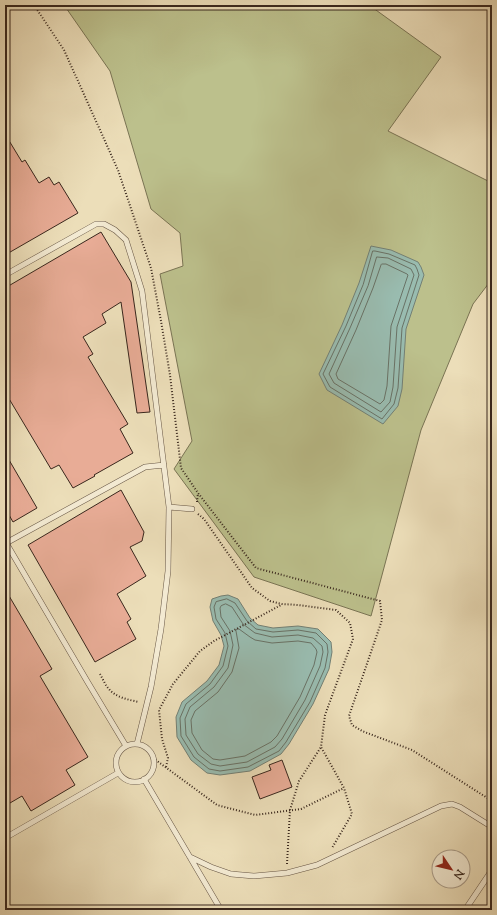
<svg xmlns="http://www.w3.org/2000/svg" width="497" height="915" viewBox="0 0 497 915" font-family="'Sorts Mill Goudy',serif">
<rect width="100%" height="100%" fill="#ecdeb9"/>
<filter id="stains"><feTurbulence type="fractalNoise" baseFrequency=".005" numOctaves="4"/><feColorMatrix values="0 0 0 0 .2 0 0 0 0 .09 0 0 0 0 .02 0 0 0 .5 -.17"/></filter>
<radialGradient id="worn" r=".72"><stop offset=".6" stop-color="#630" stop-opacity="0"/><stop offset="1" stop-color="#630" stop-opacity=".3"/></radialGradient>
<path fill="#bcc08c" stroke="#7a7454" d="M64,5H369L441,57L388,131L492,183V279L473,304L421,430L371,616L254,577L174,469L192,441L160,274L183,266L180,233L151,209L110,71Z"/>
<path fill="#99bcb0" stroke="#738075" d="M371,246L391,250L418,262L421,267L424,275L406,329L402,389L398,406L383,424L327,390L319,374L342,325L359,283Z
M228,595L238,599L250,618L258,625L273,628L298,626L318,629L331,642L332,652L329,669L313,704L289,744L281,754L250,771L220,775L207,773L191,760L177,737L176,717L182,702L207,681L219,665L224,646L221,635L213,621L210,607L212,599L221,596Z"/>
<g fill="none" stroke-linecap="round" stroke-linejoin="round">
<path stroke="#697266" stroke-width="1" d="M373,251H375L389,254L415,265L417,269L419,275L402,328L398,388L394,404L382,419L330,387L323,374L346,326L363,285Z
M377,257L388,258L411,269L414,275L397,327L393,387L390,402L381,412L334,383L329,374L350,328L368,286Z
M382,264H386L407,274L408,275L391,326L387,386L384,400L380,404L338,379L336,374L356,330L373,288L381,265Z
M227,599L235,603L247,621L256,629L273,632L298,630L316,633L327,644L328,652L325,668L310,702L286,742L279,751L248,767L220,771L209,769L194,757L181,736L180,718L186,704L210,684L223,666L228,646L225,633L216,619L214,607L216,602Z
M226,604L232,607L243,624L255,633L272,637L298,635L313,638L322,646L323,652L320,666L305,700L282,739L275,747L247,762L220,766L211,764L198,754L186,735L185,719L190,707L214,687L228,668L233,645L230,631L221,617L220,608L221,606Z
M237,629H239L250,637L255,640L272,643L298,641L311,643L316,649L317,652L314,665L300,697L277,736L271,742L245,756L220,760L213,759L202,750L192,733L191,720L195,711L218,692L232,672L239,648L236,631Z"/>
</g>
<path fill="#e8ac96" stroke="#39271d" d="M5,134L22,162L25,160L39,183L49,177L54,185L59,182L78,213L5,255Z
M101,232L131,282L150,412L137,413L121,302L102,314L106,323L83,337L93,354L88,357L128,424L120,429L133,453L94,475L95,476L73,488L59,465L51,469L5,392V288Z
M5,453L37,508L13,522L5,508Z
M121,490L144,532L142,541L130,547L146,576L117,594L131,619L127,622L136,639L95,662L28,545Z
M5,589L52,669L40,676L88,757L66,770L75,785L31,811L22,796L10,803L5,795Z
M282,760L292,787L260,799L252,777L271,770L269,765Z"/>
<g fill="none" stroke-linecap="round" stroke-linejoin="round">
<defs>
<path id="lane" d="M5,275L96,224H104L115,230L126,240L142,291L169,507L168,571L161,629L151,687L137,744
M169,507L192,509
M5,541L87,681L126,746
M6,543L145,467L164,465
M116 763a19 19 0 1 1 38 0a19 19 0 1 1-38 0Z
M144,779L221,910
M5,838L118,773
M190,857L211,867L231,874L254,876L287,873L317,865L441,806L452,804L460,807L492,827
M465,910L492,870"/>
</defs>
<use href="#lane" stroke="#654" stroke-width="6"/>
<path stroke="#39271d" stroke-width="2" stroke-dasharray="1 2" stroke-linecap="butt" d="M34,5L64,50L118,170L151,268L161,321L170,375L181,468L198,493L256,568L380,601L382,620L349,716L352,725L362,731L412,750L492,801
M197,502L198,493
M198,514L204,519L252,588L270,601L282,604L298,605L336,610L350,623L353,639L325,715L321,747L344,788L352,814L332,848
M100,674C103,679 105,685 109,689C115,697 129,700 139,702
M153,758L217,805L255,815L301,809L344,788
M166,767L168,758L162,739L159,710L173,684L200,651L214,641L281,605
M287,864L290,810L299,781L321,747"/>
<use href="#lane" stroke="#f3ead2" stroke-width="5"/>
</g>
<rect width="497" height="915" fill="none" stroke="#ecdeb9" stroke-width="20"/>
<rect x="6" y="6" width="485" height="903" fill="none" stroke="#39271d" stroke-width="2"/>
<rect x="10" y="10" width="477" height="895" fill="none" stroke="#39271d"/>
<g transform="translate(451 869) rotate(125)"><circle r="19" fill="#f3ead2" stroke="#a99c8a"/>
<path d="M0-3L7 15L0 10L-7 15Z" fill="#8f2418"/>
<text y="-6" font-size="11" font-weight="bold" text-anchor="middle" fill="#39271d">N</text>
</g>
<rect width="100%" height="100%" filter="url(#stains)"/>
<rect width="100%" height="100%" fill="url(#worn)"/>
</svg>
